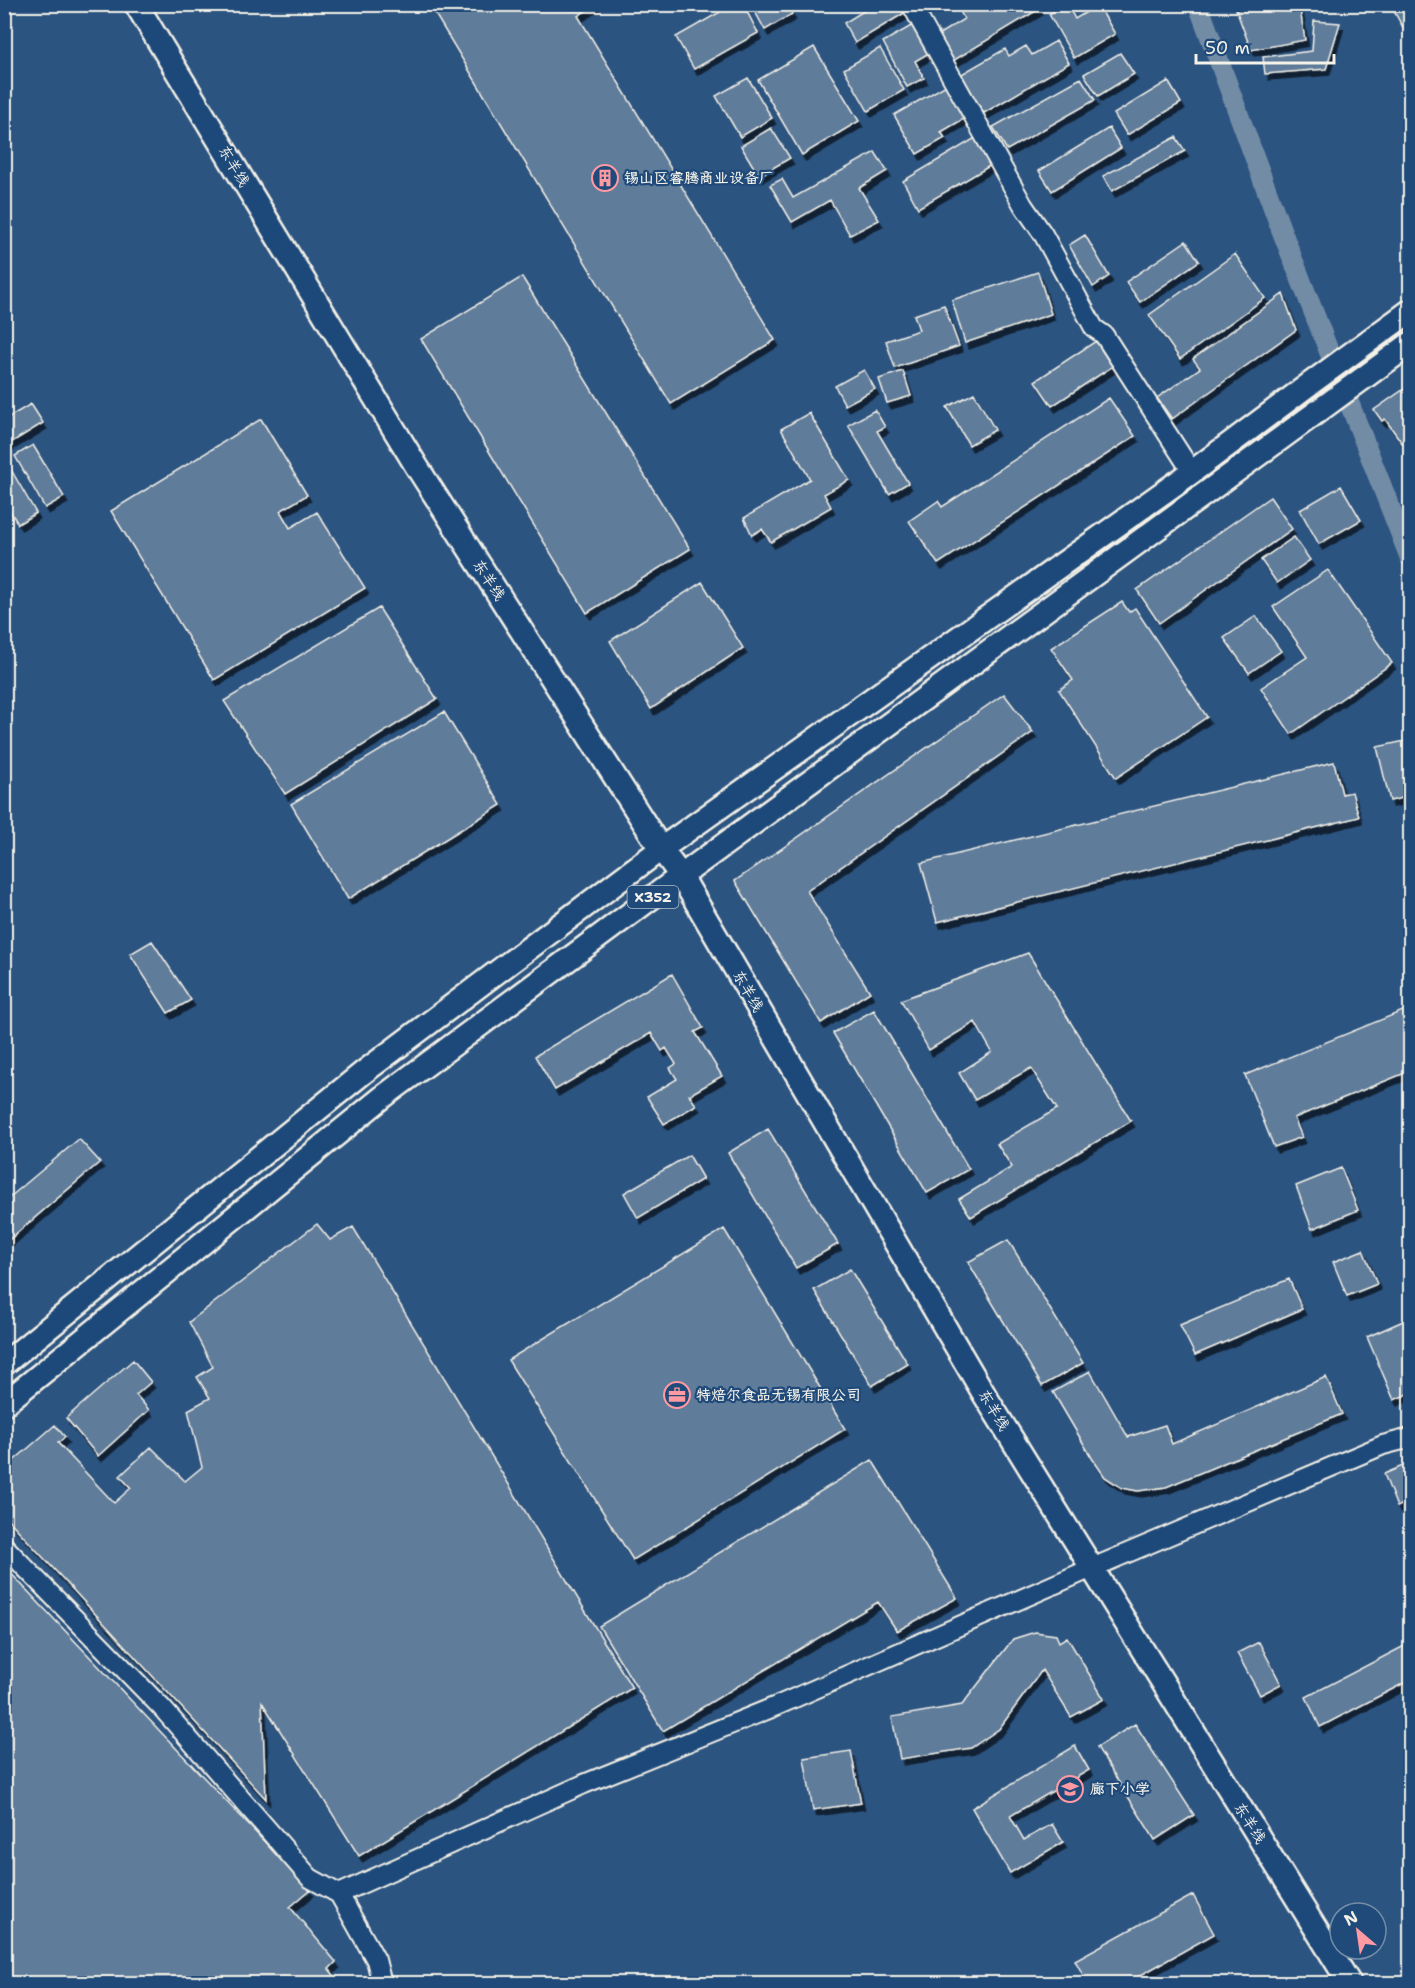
<svg xmlns="http://www.w3.org/2000/svg" width="1415" height="1988" viewBox="0 0 1415 1988" font-family="'Shantell Sans','LXGW WenKai TC',sans-serif">
<defs>
<filter id="shadow"><feDropShadow dx="3.5" dy="6" stdDeviation="0" flood-color="#0009"/></filter>
</defs>
<rect width="100%" height="100%" fill="#2c5481"/>
<filter id="ink" filterUnits="userSpaceOnUse"><feTurbulence type="fractalNoise" baseFrequency=".0167" numOctaves="2"/><feDisplacementMap in="SourceGraphic" scale="12" xChannelSelector="R" yChannelSelector="G"/><feConvolveMatrix kernelMatrix="1 2 1 2 8 2 1 2 1" color-interpolation-filters="sRGB"/></filter>
<g filter="url(#ink)">
<g fill="none" stroke-linecap="round" stroke-linejoin="round">
<path stroke="#738ca6" stroke-width="20" d="M1198,4L1281,229L1410,558"/>
</g>
<path fill="#5e7b9a" stroke="#f4f1e8" stroke-width="1.5" filter="url(#shadow)" d="M429,4H596L578,16L775,340L671,404Z
M734,4H743L758,33L694,69L676,37Z
M751,4H787L792,14L765,30Z
M875,4H901L906,12L855,43L844,23Z
M963,4H1036L1039,9L951,62L936,36L964,19L958,7Z
M1065,4H1067L1075,19L1098,5L1115,34L1074,58L1049,14Z
M1234,4H1299L1305,40L1251,50Z
M1390,4H1410V37L1409,38Z
M1314,21L1340,23L1326,69L1265,74L1263,57L1312,51Z
M913,25L929,53L915,61L924,78L907,87L883,42Z
M1056,41L1069,63L984,113L960,75L1005,49L1009,56L1026,46L1032,55Z
M814,47L859,121L802,155L758,80Z
M880,48L904,90L868,111L844,69Z
M1120,53L1134,74L1098,96L1084,74Z
M748,78L772,118L740,137L716,96Z
M1081,78L1095,100L1007,150L993,127Z
M1168,81L1181,103L1127,135L1114,114Z
M948,84L967,117L941,132L945,138L917,154L894,115Z
M771,128L790,158L759,176L741,146Z
M1109,128L1121,148L1052,191L1039,171Z
M977,137L993,164L918,208L903,181Z
M1176,137L1185,151L1112,191L1103,176Z
M875,152L887,171L859,188L879,220L850,235L830,200L792,222L770,185L782,179L793,198Z
M1085,235L1109,276L1093,287L1069,245Z
M1186,241L1199,261L1140,302L1126,282Z
M1235,254L1265,298L1180,359L1149,315Z
M1038,272L1051,314L965,343L952,300Z
M522,277L690,549L587,613L421,339Z
M1283,294L1296,330L1172,419L1157,398L1200,368L1193,359Z
M944,305L959,346L895,368L886,341L919,330L914,315Z
M1096,341L1113,366L1052,406L1035,381Z
M864,370L875,389L845,405L835,386Z
M903,371L911,396L887,403L879,379Z
M1410,385V454L1385,419L1382,421L1374,410Z
M974,393L995,430L969,445L947,407Z
M1109,398L1135,436L938,564L909,521L938,501L942,507Z
M31,404L43,423L4,447V420Z
M875,410L885,427L877,431L908,483L889,494L848,425Z
M809,413L849,480L824,494L831,507L771,542L762,529L752,535L744,518L810,479L781,429Z
M261,419L307,495L280,511L290,528L317,512L365,588L214,680L111,511Z
M33,445L64,497L45,508L15,456Z
M6,461L36,513L18,524L4,501V462Z
M1341,486L1361,520L1319,544L1300,510Z
M1270,497L1292,529L1159,623L1137,590Z
M1294,537L1310,560L1277,583L1261,560Z
M1328,570L1392,663L1291,734L1261,688L1307,657L1273,607Z
M702,582L743,648L651,709L610,641Z
M1122,602L1129,612L1135,608L1207,717L1116,778L1059,690L1073,680L1051,648Z
M379,608L437,699L285,794L224,701Z
M1256,616L1281,651L1249,673L1224,638Z
M1004,694L1033,732L807,891L870,992L821,1023L735,881Z
M444,712L501,805L348,899L291,804Z
M1410,740V796L1390,801L1377,747Z
M1334,762L1342,794L1352,792L1359,817L937,922L921,863Z
M152,941L191,1000L168,1013L130,954Z
M1028,953L1131,1121L971,1217L959,1199L1012,1167L997,1144L1057,1109L1031,1068L975,1100L959,1073L992,1052L975,1022L929,1050L901,1000Z
M672,974L703,1028L695,1032L722,1076L689,1095L696,1105L664,1124L647,1097L677,1079L670,1068L676,1064L666,1048L662,1051L651,1033L555,1090L535,1056Z
M1410,1008V1071L1294,1118L1302,1137L1274,1147L1245,1075Z
M874,1010L969,1169L927,1193L833,1033Z
M768,1129L838,1244L796,1268L728,1153Z
M79,1139L100,1162L4,1244V1202Z
M689,1155L703,1179L638,1218L624,1193Z
M1341,1168L1358,1210L1312,1229L1296,1186Z
M317,1224L330,1240L353,1227L632,1688L359,1856L262,1702L266,1799L4,1515V1469L55,1425L65,1437L58,1443L114,1503L131,1488L120,1476L151,1447L185,1481L202,1467L188,1410L210,1398L197,1377L213,1367L189,1322Z
M724,1229L845,1429L633,1560L508,1360Z
M1008,1240L1083,1363L1042,1386L968,1262Z
M1363,1250L1377,1284L1347,1296L1333,1262Z
M850,1269L908,1364L872,1386L814,1290Z
M1289,1279L1302,1309L1195,1355L1180,1325Z
M1410,1318V1393L1394,1400L1367,1337Z
M133,1360L151,1382L136,1395L149,1410L98,1456L66,1418Z
M1090,1371L1128,1437L1165,1425L1172,1444L1326,1377L1342,1414L1166,1487L1138,1491L1122,1488L1105,1477L1092,1458L1053,1392Z
M872,1460L957,1598L897,1631L878,1602L663,1731L599,1626Z
M1410,1463V1501L1397,1507L1384,1474Z
M4,1566L310,1890L290,1907L336,1962L329,1969L341,1984H4Z
M1035,1632L1056,1635L1059,1642L1067,1637L1104,1699L1071,1717L1042,1670L999,1729L971,1748L900,1759L892,1717L962,1705L1013,1639Z
M1259,1642L1281,1684L1260,1695L1237,1653Z
M1410,1643V1680L1320,1727L1306,1697Z
M1135,1724L1194,1815L1155,1840L1097,1747Z
M1075,1746L1089,1770L1010,1816L1024,1840L1052,1824L1063,1842L1010,1873L972,1808Z
M851,1751L861,1803L813,1810L804,1758Z
M1193,1895L1214,1934L1125,1984H1088L1075,1960Z"/>
<g fill="none" stroke-linecap="round" stroke-linejoin="round">
<defs>
<path id="minor" d="M911,4L1023,205L1043,234L1094,328L1104,335L1192,472
M4,1546L162,1708L310,1878L339,1894L376,1960L382,1984
M339,1894L584,1784L774,1707L1092,1568L1383,1445L1410,1438"/>
<path id="major" d="M136,4L417,467L661,849L681,876L984,1394L1350,1984
M4,1364L364,1072L661,849L1192,472L1307,386L1410,311
M4,1404L384,1096L681,876L1410,344"/>
</defs>
<use href="#minor" stroke="#f4f1e8" stroke-width="22"/>
<use href="#major" stroke="#f4f1e8" stroke-width="27"/>
<use href="#minor" stroke="#1f4a7a" stroke-width="18"/>
<use href="#major" stroke="#1f4a7a" stroke-width="22"/>
</g>
</g>
<defs>
<symbol id="building-ring" viewBox="-11 -11 22 22"><circle r="9.5" fill="#1f4a7a" stroke="#ff9aa2" stroke-width="1.5"/><path d="M-4-6H4V6H1V3H-1V6H-4ZM-2.5-4.3h1.7v1.8h-1.7ZM.8-4.3h1.7v1.8H.8ZM-2.5-1h1.7V.8h-1.7ZM.8-1h1.7V.8H.8Z" fill="#ff9aa2"/></symbol>
<symbol id="office-ring" viewBox="-11 -11 22 22"><circle r="9.5" fill="#1f4a7a" stroke="#ff9aa2" stroke-width="1.5"/><path d="M-6-3h4V-5.5h4V-3h4V5H-6ZM-1-4.5V-3h2v-1.5ZM-6 0V1H6V0Z" fill="#ff9aa2"/></symbol>
<symbol id="school-ring" viewBox="-11 -11 22 22"><circle r="9.5" fill="#1f4a7a" stroke="#ff9aa2" stroke-width="1.5"/><path d="M0-5L7-2L0 1L-7-2ZM-4 1L0 2.5L4 1V4Q0 6-4 4Z" fill="#ff9aa2"/></symbol>
</defs>
<g fill-rule="evenodd">
<use href="#building-ring" x="590" y="163" width="30" height="30"/>
<use href="#office-ring" x="662" y="1380" width="30" height="30"/>
<use href="#school-ring" x="1055" y="1774" width="30" height="30"/>
</g>
<g text-anchor="middle" dominant-baseline="central" stroke-width="4.5" stroke-linejoin="round" paint-order="stroke">
<rect fill="#1f4a7a" stroke="#b4bfc7" stroke-width="1.5" x="627.5" y="886" width="51" height="22" rx="4.5"/>
<g font-size="14" font-weight="bold" fill="#f4f1e8">
<text x="653" y="897">X352</text>
</g>
<g font-size="15" fill="#f4f1e8" stroke="#1f4a7a">
<text transform="translate(234 166) rotate(59)">东羊线</text>
<text transform="translate(489 580) rotate(57)">东羊线</text>
<text transform="translate(748 991) rotate(60)">东羊线</text>
<text transform="translate(994 1410) rotate(59)">东羊线</text>
<text transform="translate(1250 1823) rotate(58)">东羊线</text>
</g>
<g font-size="15" font-weight="bold" fill="#f4f1e8" stroke="#1f4a7a" text-anchor="start">
<text x="624" y="178">锡山区睿腾商业设备厂</text>
<text x="696" y="1395">特焙尔食品无锡有限公司</text>
<text x="1090" y="1789">廊下小学</text>
</g>
</g>
<rect width="1415" height="1988" fill="none" stroke="#1f4a7a" stroke-width="24"/>
<rect x="12" y="12" width="1391" height="1964" fill="none" stroke="#f4f1e8" stroke-width="2" filter="url(#ink)"/>
<g transform="translate(1358 1931) rotate(331)"><circle r="28" fill="#1f4a7a" stroke="#748da6" stroke-width="1.5"/>
<path d="M0-4.5L10 22L0 15L-10 22Z" fill="#ff9aa2"/>
<text y="-9" font-size="16" font-weight="bold" text-anchor="middle" fill="#f4f1e8">N</text>
</g>
<path d="M1196 54v9h138v-9" fill="none" stroke="#f4f1e8" stroke-width="3"/>
<text x="1205" y="54" font-size="18" fill="#f4f1e8" stroke="#1f4a7a" stroke-width="4.5" paint-order="stroke">50 m</text>
</svg>
